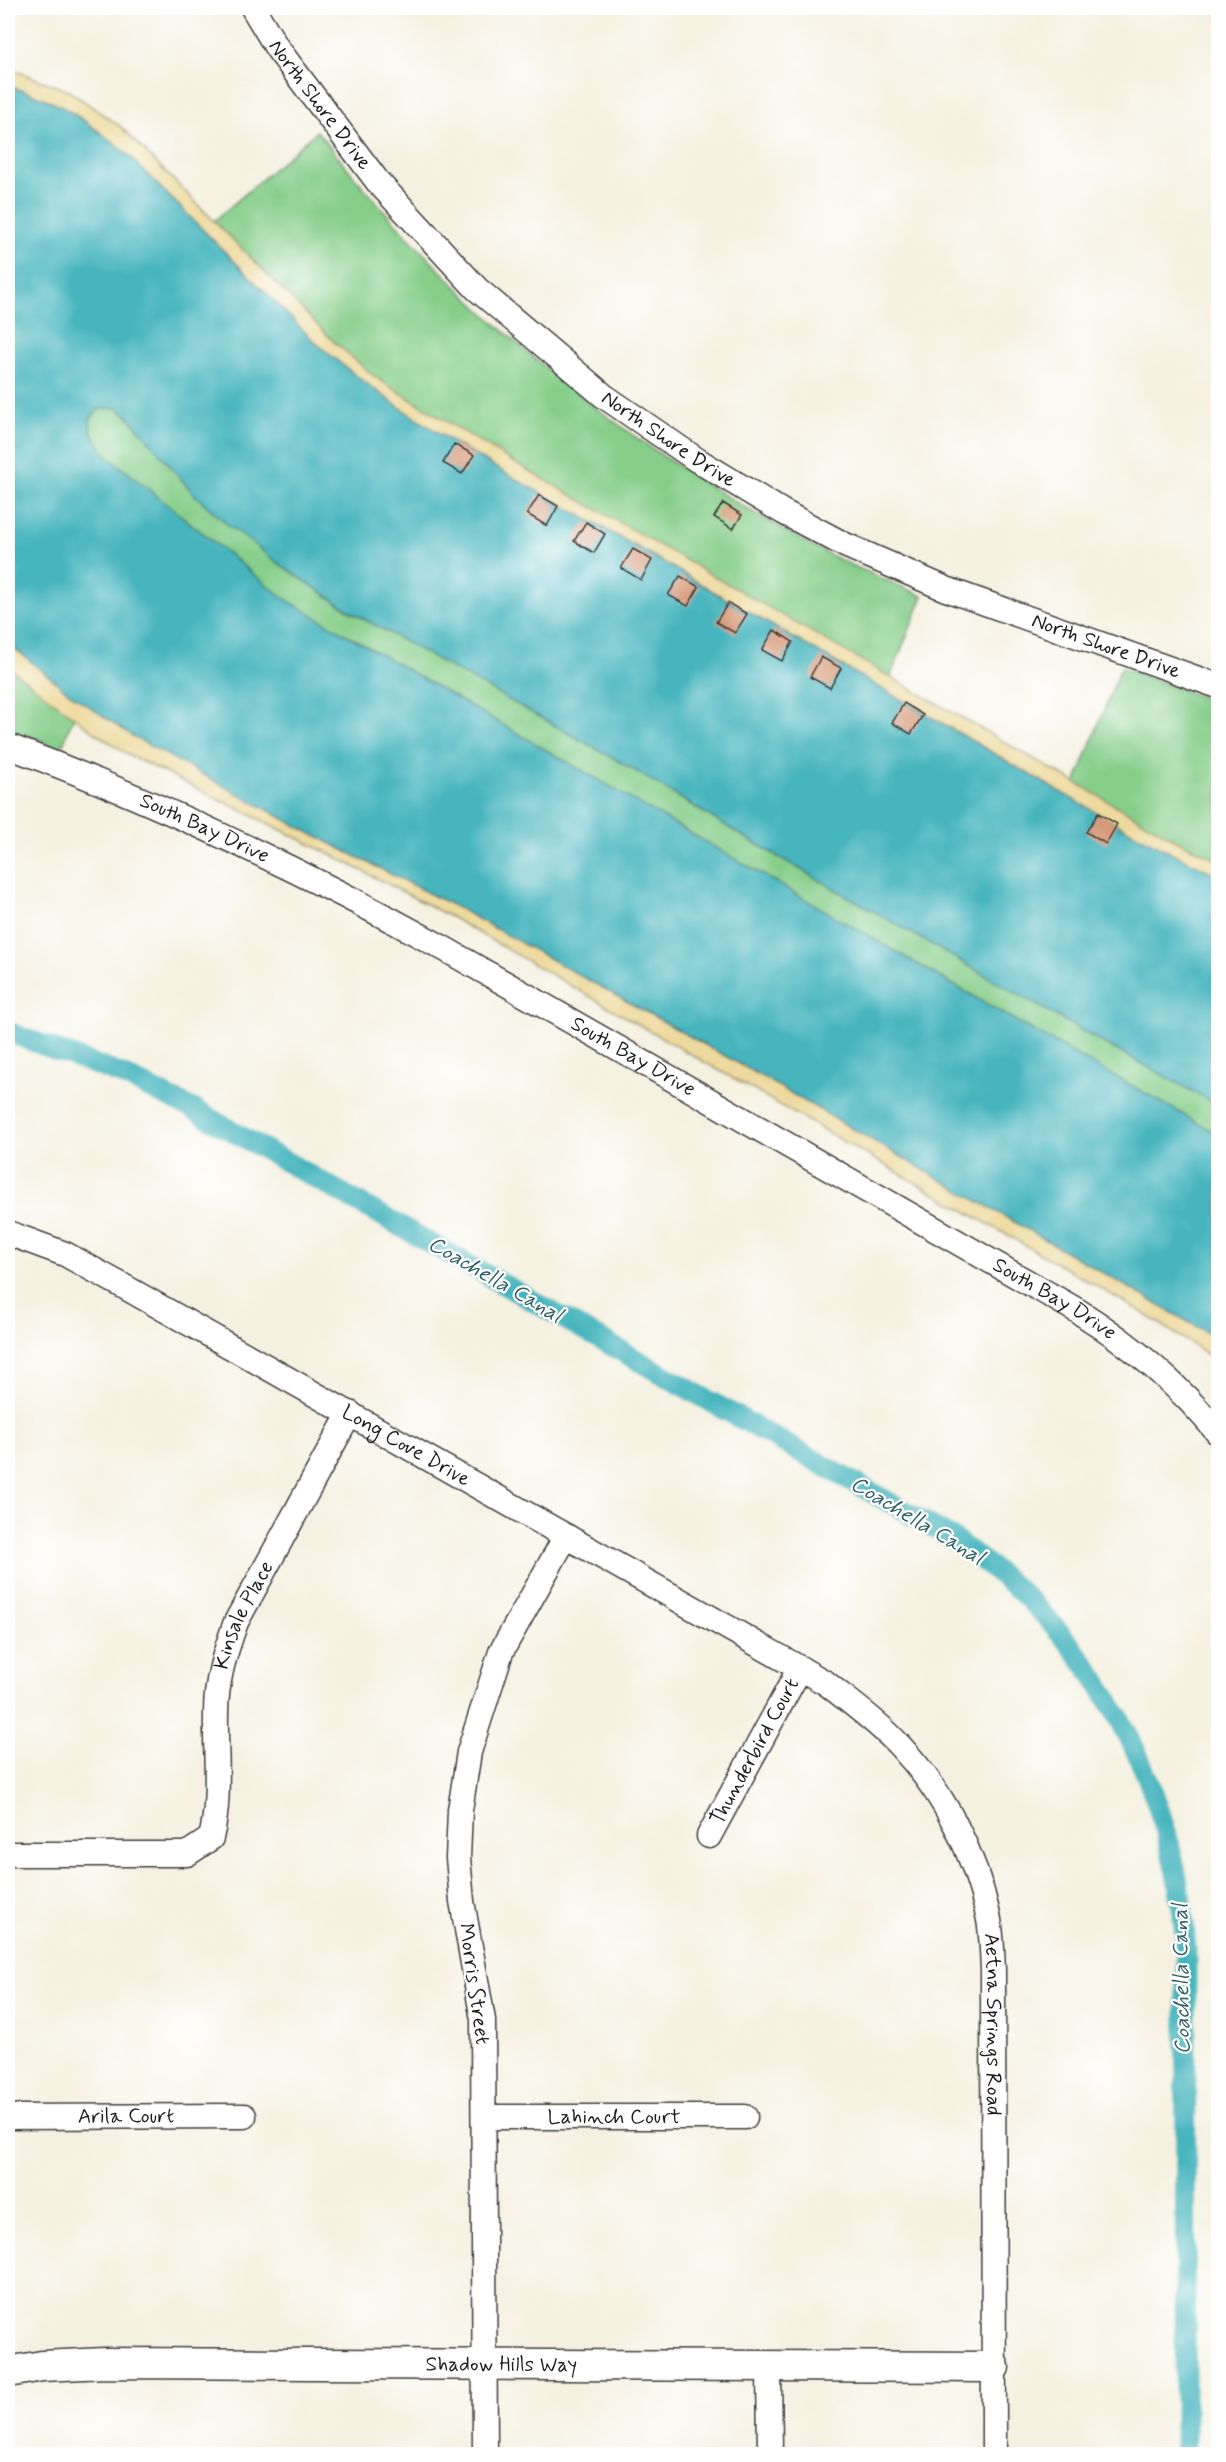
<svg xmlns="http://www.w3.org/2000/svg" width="1226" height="2462" viewBox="0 0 1226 2462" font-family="Mynerve,sans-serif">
<rect width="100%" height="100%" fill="#fff"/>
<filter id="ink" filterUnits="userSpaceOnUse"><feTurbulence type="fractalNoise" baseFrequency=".0167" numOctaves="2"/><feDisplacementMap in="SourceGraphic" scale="12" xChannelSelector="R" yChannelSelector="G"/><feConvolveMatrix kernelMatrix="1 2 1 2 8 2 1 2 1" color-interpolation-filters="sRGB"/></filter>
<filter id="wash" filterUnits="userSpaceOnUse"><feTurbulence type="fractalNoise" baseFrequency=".008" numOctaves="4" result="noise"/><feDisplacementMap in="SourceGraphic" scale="24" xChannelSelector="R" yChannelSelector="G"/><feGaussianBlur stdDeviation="1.35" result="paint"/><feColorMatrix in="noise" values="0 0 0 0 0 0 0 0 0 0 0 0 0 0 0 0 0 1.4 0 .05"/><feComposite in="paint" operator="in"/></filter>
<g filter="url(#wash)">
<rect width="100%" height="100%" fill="#f5f1e1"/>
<path fill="#86ce8a" stroke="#517553" stroke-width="1.5" d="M317,131C442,289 585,417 760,516C781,528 802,541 824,552C856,568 890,582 923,596L890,678L508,459L376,378L334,342L214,221Z
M108,407L117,408L128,416L193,493L226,523L282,566L350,611L631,768L741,835L1098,1040L1218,1105V1134L1030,1029L283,598L106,455C94,438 76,414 108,407Z
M8,667L74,716L61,749L8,728Z
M1121,667L1218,703V860L1176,840L1075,784Z"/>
<path fill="#eeda9e" stroke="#857b5d" stroke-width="1.5" d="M8,68L69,91L121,127L334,342L376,378L508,459L1176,840L1218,860V875C1124,832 1035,777 945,725C853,672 761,620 670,566C548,495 419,434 313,340L126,153C84,119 60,100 8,86Z
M8,643L68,692L134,737L310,833L462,910L745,1067L1218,1339V1361L1140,1311L449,916L332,855L129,755L94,732L8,667Z"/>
<path fill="#46b5be" stroke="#31686d" stroke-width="1.5" d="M8,86C60,100 84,119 126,153L313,340C419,434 548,495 670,566C761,620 853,672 945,725C1035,777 1124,832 1218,875V1105L1098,1040L741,835L631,768L350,611L282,566L226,523L193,493L128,416L117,408L99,409L90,419L91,433L106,455L283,598L1030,1029L1218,1134V1339L745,1067L462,910L310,833L134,737L68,692L8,643Z"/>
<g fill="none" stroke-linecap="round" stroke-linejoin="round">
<path stroke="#46b5be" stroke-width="21" d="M8,1032L120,1074L193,1109L952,1538C977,1556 1001,1574 1024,1595C1121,1686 1178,1817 1186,1949L1185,2454"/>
</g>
<g id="blocks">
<path fill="#d69a79" d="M454,444L474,455L462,474L443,463Z
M539,495L558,506L547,526L527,514Z
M723,503L742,515L733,529L714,517Z
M586,522L605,534L594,553L574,541Z
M633,549L652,560L641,580L621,568Z
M680,576L699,587L688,606L668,595Z
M728,603L747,614L735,633L716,622Z
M774,630L793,642L782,661L762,650Z
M821,657L841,668L830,688L810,677Z
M904,703L923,715L911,734L892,723Z
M1098,813L1117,824L1106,844L1086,832Z"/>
</g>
</g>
<g filter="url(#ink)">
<use href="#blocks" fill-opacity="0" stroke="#3d3c3a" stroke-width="1.5"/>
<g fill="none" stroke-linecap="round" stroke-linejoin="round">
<defs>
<g id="minor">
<path id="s1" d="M253,8L277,48L378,182L477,289L604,396L697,460L783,512L845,545L946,589L1218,686"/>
<path id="s2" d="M8,746C158,802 303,871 443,948L1078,1311C1132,1345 1178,1384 1218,1433"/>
<path id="s3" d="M8,1233L65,1254L123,1286L826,1683C851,1703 878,1722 900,1746C944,1793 974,1852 988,1915C992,1932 992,1952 993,1970L994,2454"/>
<path id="s4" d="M709,1836L800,1668"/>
<path id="s5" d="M8,1854H187L211,1838C221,1797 215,1755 216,1713C216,1681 225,1652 236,1622L350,1413"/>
<path id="s6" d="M8,2117L244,2116"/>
<path id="s7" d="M484,2117H745"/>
<path d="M769,2366L770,2454"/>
<path d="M485,2454L483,2020L462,1901L458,1858L460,1810L469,1752L501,1652L566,1536"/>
</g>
<g id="tertiary">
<path id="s8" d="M8,2372L42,2366L105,2363L994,2367"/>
</g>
</defs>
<use href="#minor" stroke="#3d3c3a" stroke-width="27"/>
<use href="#tertiary" stroke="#3d3c3a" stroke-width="33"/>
<use href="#minor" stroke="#fff" stroke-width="24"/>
<use href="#tertiary" stroke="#fff" stroke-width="30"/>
</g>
</g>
<g text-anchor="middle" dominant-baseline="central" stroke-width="4.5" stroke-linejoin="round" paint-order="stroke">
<g font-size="21" fill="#1c1c1c" stroke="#fff">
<text stroke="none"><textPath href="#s1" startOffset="118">North Shore Drive</textPath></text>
<text stroke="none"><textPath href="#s1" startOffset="604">North Shore Drive</textPath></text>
<text stroke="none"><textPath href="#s1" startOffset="1090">North Shore Drive</textPath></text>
<text stroke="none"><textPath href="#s2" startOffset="213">South Bay Drive</textPath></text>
<text stroke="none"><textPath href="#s2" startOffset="699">South Bay Drive</textPath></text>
<text stroke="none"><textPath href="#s2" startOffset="1185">South Bay Drive</textPath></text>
<text stroke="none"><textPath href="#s3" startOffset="452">Long Cove Drive</textPath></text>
<text stroke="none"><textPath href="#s5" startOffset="436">Kinsale Place</textPath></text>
<text stroke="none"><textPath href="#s4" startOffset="96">Thunderbird Court</textPath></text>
<text transform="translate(474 1984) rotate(82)">Morris Street</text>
<text stroke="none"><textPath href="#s3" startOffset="1334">Aetna Springs Road</textPath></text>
<text stroke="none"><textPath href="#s6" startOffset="118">Arila Court</textPath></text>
<text stroke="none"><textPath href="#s7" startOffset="130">Lahinch Court</textPath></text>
<text stroke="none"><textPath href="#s8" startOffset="494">Shadow Hills Way</textPath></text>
</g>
<g font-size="22" font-style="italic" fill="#2f6165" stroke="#fff">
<text transform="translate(495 1280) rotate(30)">Coachella Canal</text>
<text transform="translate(917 1521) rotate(31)">Coachella Canal</text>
<text transform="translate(1182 1979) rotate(-91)">Coachella Canal</text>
</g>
</g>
<rect width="1226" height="2462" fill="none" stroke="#fff" stroke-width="30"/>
</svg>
